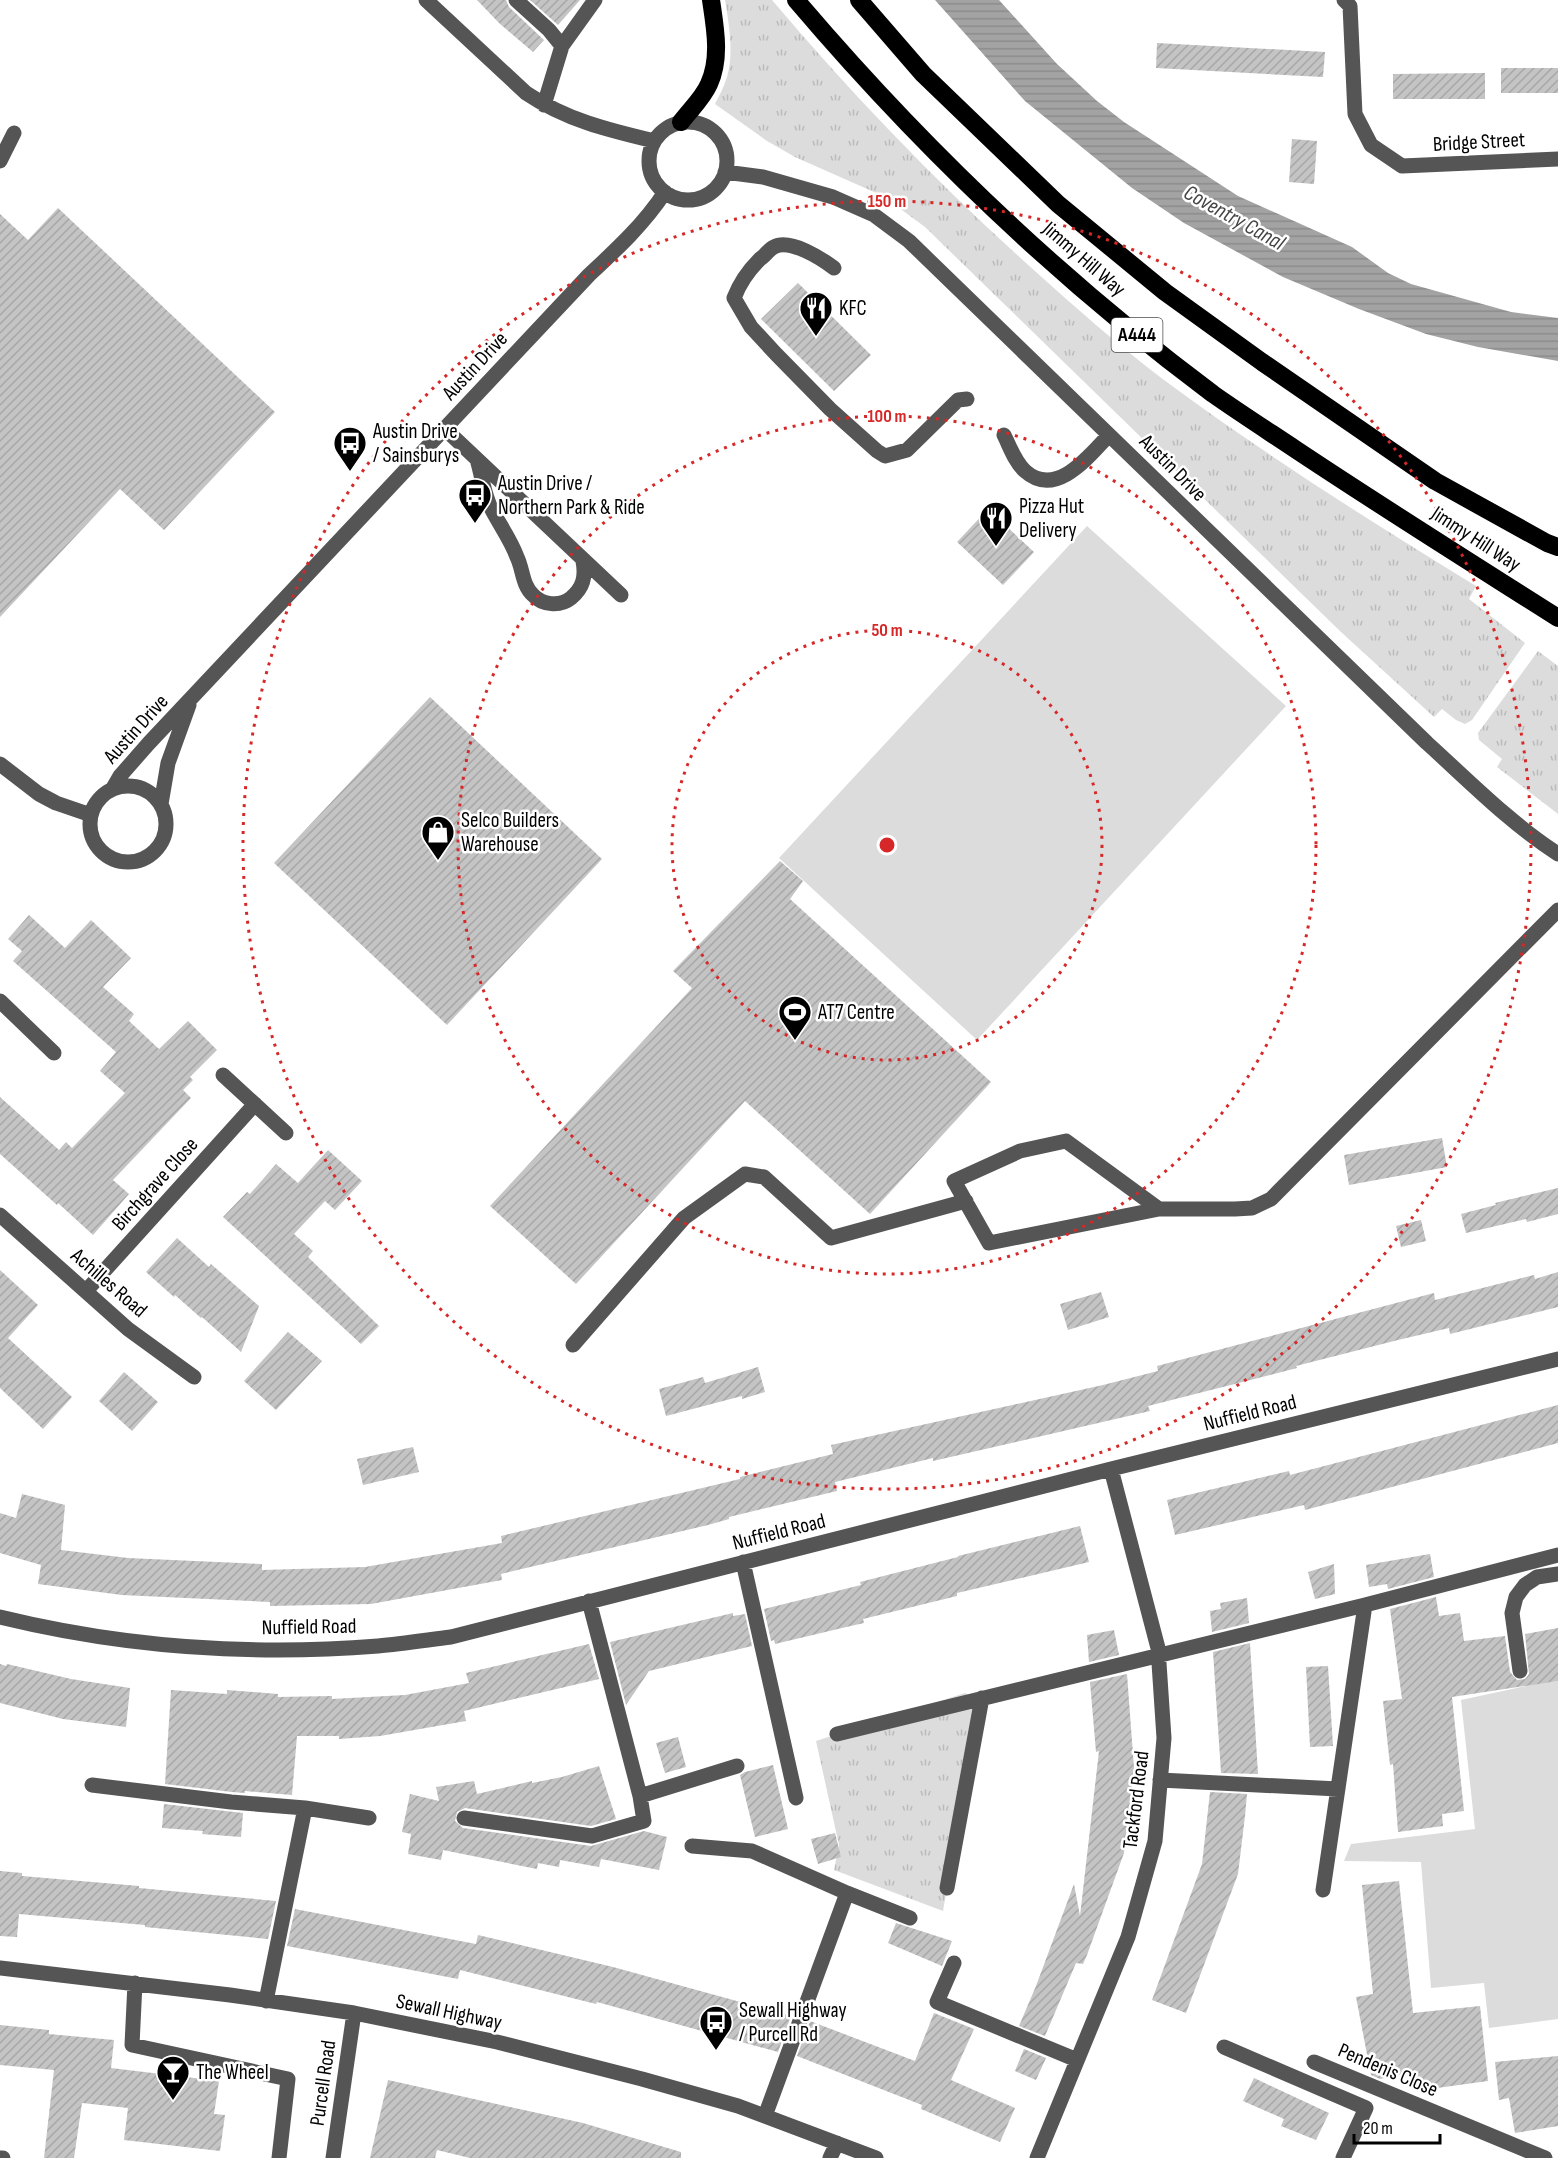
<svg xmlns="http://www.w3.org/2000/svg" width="1558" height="2158" viewBox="0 0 1558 2158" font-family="'Sofia Sans Condensed',sans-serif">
<defs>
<pattern id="grass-tufts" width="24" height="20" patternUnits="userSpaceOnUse" patternTransform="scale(1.5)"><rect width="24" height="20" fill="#dcdcdc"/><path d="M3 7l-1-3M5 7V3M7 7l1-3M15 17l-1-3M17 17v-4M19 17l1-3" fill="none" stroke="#bbb"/></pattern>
<pattern id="water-rules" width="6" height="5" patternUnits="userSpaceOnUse" patternTransform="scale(1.5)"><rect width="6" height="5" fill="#a3a3a3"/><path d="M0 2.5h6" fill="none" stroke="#8b8b8b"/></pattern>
<pattern id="building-hatch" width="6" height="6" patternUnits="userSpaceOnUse" patternTransform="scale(1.5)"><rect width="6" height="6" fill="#c4c4c4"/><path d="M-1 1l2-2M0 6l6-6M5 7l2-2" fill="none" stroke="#a7a7a7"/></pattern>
</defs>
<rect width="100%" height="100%" fill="#fff"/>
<path fill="url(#grass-tufts)" d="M725,0H772C854,97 941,187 1036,272C1076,308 1117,344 1160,377C1261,452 1368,520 1476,586L1469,599L1525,643L1472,720L1465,724L1456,720L1442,709L1434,717L1341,632L925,227L883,196L795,157L767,141L715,104C719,96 724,87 727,77C734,54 729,24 725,0Z
M1538,651L1558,666V814L1497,767L1502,759L1479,740L1478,733Z
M965,1693L980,1700L943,1911L834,1870L839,1845L816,1741Z"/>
<path fill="#dcdcdc" d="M1087,526L1286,706L977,1040L779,858Z
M1558,1681V2019L1489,2028L1484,1983L1431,1988L1421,1862L1344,1861L1351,1844L1475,1829L1461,1700L1535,1684Z"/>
<path fill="url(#water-rules)" d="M935,0H999L1057,64L1097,101L1124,122L1238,196L1352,247L1388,273L1411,284L1511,312L1558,318V361L1478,347L1426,334L1359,309L1283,277L1184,223L1132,188L1025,101Z"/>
<path fill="url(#building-hatch)" d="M477,0H506L509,7L544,40L533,52L499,23Z
M530,0H580L558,25Z
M1157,43L1325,52L1323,77L1156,68Z
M1501,68H1558V93H1501Z
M1485,73V99H1393V74Z
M1292,139L1317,141L1314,184L1289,182Z
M58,208L275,412L164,530L120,489L0,617V214L28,240Z
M798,283L871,355L834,391L761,319Z
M988,509L1034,552L1003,585L957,542Z
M430,697L602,859L447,1025L274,863Z
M780,861L803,881L790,899L991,1082L870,1214L745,1101L576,1284L490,1206L692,988L673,971Z
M29,915L65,948L91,920L131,958L103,987L134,1014L129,1021L159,1049L188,1021L217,1050L190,1077L193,1080L183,1090L191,1098L113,1180L129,1194L93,1235L58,1203L57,1205L0,1154V1097L59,1150L66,1142L72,1148L125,1093L100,1071L116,1052L13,961L22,951L8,939Z
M1442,1138L1447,1167L1349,1185L1344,1155Z
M328,1150L362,1181L335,1210L325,1201L294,1234L313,1251L308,1257L379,1326L361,1344L223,1217L247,1192L250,1194L276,1164L298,1183Z
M1558,1188V1214L1527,1222L1526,1219L1466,1233L1461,1214L1496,1205L1495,1203Z
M1421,1220L1426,1241L1401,1247L1396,1226Z
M177,1238L209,1267L211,1264L259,1306L241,1352L202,1317L201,1318L175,1295L174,1297L146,1272Z
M0,1270L38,1305L8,1338L72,1397L43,1429L0,1388Z
M1558,1272V1307L1450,1334L1449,1328L1398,1340L1296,1366L1297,1368L1148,1406L1150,1411L933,1461V1458L835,1482L837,1491L729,1517V1519L708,1525L501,1574L502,1580L371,1604L270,1606V1602L122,1595L38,1584L41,1565L0,1553V1513L16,1518L22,1494L65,1505L61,1550L128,1558L262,1564V1570L365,1567L502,1543L501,1536L740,1479V1477L833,1454L831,1445L1103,1385L1158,1371L1157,1366L1434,1293L1435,1300L1534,1275L1535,1279Z
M1101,1292L1109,1317L1068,1330L1060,1304Z
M288,1332L322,1361L276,1410L244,1381Z
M758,1367L765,1392L742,1399V1396L666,1416L659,1389L703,1377L705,1383Z
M124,1372L158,1402L132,1431L99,1401Z
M1558,1405V1443L1305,1510L1304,1505L1175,1535L1167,1500L1289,1471L1290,1475Z
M413,1447L419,1472L363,1485L357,1459Z
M1080,1526L1089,1562L957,1593V1596L863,1619L864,1623L842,1628L775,1644L774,1640L771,1641L764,1609L861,1585L860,1582L958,1557V1556Z
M1430,1554L1434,1577L1388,1589L1387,1584L1369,1587L1366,1565Z
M1334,1564L1335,1594L1315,1599L1308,1572Z
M1436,1597L1439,1616L1460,1613L1464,1641L1505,1636L1510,1672L1517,1680L1525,1679L1529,1674L1525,1634L1558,1628V1681L1452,1697L1464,1811L1442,1814L1443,1826L1398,1832L1393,1764L1390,1765L1383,1701L1402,1699L1390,1609Z
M1247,1598L1249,1623L1212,1632L1210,1611L1221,1609L1220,1603Z
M733,1613V1616L745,1614L752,1646L649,1671L626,1705L610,1642Z
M1114,1630L1119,1655L1089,1662L1087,1635Z
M1250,1643L1258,1774L1221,1773L1213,1652Z
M589,1644L599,1679L464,1711L466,1721L380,1736L339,1739V1736H297L292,1795L245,1791V1793L232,1792L165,1784L171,1690L227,1694V1690L278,1694V1697L332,1696V1699L405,1695L469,1683L466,1673Z
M0,1664L6,1666L7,1664L71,1679L130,1688L126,1727L63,1719L0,1703Z
M1328,1666L1333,1746L1310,1747L1306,1667Z
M1127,1674L1134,1768L1124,1853L1087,1955L1083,1964L1076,1963L1045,2036L1019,2026L1036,1986L1074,1884L1080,1916L1099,1751L1096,1752L1090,1682Z
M678,1737L686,1767L665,1773L656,1743Z
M773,1765L788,1829L755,1837L740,1775L745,1772Z
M599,1766L616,1819L591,1826L465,1808L457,1812L455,1821L463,1828L591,1846L644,1831L667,1837L659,1870L601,1859L599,1867L560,1860L559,1867L538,1863L537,1869L443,1850L441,1860L408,1854L411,1834L402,1832L410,1794L439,1801L436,1787L474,1781L477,1794L532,1781V1783L562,1777Z
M1210,1792L1247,1794L1245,1816L1238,1874L1186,2013L1152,2000L1202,1864Z
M164,1804L243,1813L241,1837L202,1834L203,1831L162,1828Z
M835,1833L841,1857L818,1864L811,1839Z
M0,1871L22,1873V1876L139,1886V1888L276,1901L268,1939L145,1927V1925L19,1914L17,1937L0,1936Z
M1399,1881L1413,2013L1480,2006L1488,2081L1415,2091L1412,2072L1380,2079L1371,2075L1356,1997L1373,1994L1362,1885Z
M295,1909L476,1944L478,1935L613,1967L791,2016L778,2052L597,2002L596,2004L460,1970L458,1979L287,1946Z
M896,1923L952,1941L942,1966L888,1943Z
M934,2013L974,2029L951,2080L1015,2108L1000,2142L921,2109L922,2105L797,2056L810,2021L915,2061Z
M0,2025L49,2030V2034L114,2040L111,2068L219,2081L214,2114L225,2115L220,2151L124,2140L128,2108L82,2103L74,2158H44L54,2070L0,2065Z
M1024,2049L1046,2058L1036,2080L1015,2071Z
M1558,2056V2126L1515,2133L1509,2098L1499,2100L1495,2062Z
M1254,2078L1329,2113L1316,2140L1281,2126L1284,2119L1243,2101Z
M388,2080L583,2123L681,2152V2158H470L437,2150L435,2158H370Z"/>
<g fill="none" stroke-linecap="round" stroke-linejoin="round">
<path stroke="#555" stroke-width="15" d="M426,0L526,93C566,120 608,130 654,141
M516,0L549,30L562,46
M1344,0L1350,6L1355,114L1371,145L1402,166L1558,159
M544,105L562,46L595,0
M649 161a39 39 0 1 1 78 0a39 39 0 1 1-78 0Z
M0,161L14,133
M725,172L763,177L833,197L874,215L909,241L1427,743C1469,781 1510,823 1558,854
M834,268C822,259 790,238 774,247C769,249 765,256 760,259C748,271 740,282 734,298L751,327L776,354L830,409L877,451L885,456L907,450L958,400L967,399
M445,429L621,595
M1004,435C1010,447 1015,462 1025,471C1056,499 1089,456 1109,435
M478,463C482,477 484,494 491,508C499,524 511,540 517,557C523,569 522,585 533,595C542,605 560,607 571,598C583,588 586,577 583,561
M0,764L39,794L56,803L91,815
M90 824a38 38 0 1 1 76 0a38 38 0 1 1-76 0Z
M113,788L120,776L149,743L589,275C617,249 644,224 665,192
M161,804L168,763L189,705
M0,1001L54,1053
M223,1075L286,1133
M1159,1209L1066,1141L1020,1151L954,1181L989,1243L1159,1209H1235L1252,1208L1271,1199L1558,910
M0,1215L128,1329L194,1377
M86,1291L255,1104
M573,1345L684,1218L745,1174L764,1177L831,1238L966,1201
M743,1562L796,1798
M589,1601L640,1796L737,1766
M1365,1605L1558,1555
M0,1617C123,1647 252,1656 378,1646C402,1644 427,1640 451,1637L1111,1469L1558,1359
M1520,1671L1512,1613L1516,1597L1525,1585L1537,1577L1558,1574
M837,1734L1365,1605L1323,1890
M1160,1780L1338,1789
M92,1785L231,1802L305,1808
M464,1818L592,1836L644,1821L640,1796
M692,1846L752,1851L847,1893
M947,1888L982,1698
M954,1963L937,2002L1077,2060
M0,1968L230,1995L354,2013L497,2042L642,2079L738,2106L876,2158
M135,1983L132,2045L288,2079L279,2158
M266,2001L305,1808L369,1818
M1224,2047L1366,2108L1343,2158
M1314,2062L1545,2158
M765,2116L847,1893L910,1918
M0,2158H3
M333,2158L354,2013
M830,2158L837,2143
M1037,2158L1128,1937L1155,1841L1164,1738L1158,1648L1111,1469"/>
<path stroke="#000" stroke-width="18" d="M796,0C920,146 1059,279 1213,394C1240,413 1268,431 1295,449C1382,507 1470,562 1558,618
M859,0L923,74L1058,204L1165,292L1262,362L1435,481L1547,543L1558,547
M681,122C690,110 703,98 709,84C721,58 715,27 711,0"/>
</g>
<g fill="none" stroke="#d62828" stroke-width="3" stroke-dasharray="3 6">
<circle cx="887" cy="845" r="215"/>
<circle cx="887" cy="845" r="429"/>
<circle cx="887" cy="845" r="644"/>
</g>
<defs>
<symbol id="restaurant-pin" viewBox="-11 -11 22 30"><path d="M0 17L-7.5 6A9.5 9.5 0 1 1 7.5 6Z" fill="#000" stroke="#fff"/><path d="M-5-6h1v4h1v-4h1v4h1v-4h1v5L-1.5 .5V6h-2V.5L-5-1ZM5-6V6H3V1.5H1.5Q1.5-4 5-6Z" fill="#fff"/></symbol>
<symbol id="bus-pin" viewBox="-11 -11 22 30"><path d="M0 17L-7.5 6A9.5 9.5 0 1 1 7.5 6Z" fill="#000" stroke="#fff"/><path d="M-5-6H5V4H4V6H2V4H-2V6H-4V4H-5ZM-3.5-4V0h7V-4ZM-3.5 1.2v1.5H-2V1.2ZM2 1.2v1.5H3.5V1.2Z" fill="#fff"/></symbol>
<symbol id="shop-pin" viewBox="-11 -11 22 30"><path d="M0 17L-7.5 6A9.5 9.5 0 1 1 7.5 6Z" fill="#000" stroke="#fff"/><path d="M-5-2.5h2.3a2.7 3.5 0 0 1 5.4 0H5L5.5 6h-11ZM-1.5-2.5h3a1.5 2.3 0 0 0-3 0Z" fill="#fff"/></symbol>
<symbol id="stadium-pin" viewBox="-11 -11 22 30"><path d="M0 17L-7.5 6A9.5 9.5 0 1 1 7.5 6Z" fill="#000" stroke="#fff"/><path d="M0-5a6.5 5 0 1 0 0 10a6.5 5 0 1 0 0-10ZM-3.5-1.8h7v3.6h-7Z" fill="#fff"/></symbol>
<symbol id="bar-pin" viewBox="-11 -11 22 30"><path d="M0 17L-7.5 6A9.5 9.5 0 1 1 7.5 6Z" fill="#000" stroke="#fff"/><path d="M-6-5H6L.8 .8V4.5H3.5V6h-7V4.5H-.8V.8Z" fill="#fff"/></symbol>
</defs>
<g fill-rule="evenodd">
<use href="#restaurant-pin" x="797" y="289" width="38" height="52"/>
<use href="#bus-pin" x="331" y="424" width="38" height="52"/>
<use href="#bus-pin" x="456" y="476" width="38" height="52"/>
<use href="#restaurant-pin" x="977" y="499" width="38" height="52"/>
<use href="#shop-pin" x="419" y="813" width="38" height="52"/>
<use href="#stadium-pin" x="776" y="993" width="38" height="52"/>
<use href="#bus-pin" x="697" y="2003" width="38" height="52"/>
<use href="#bar-pin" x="154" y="2053" width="38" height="52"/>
</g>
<g text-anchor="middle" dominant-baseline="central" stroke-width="5" stroke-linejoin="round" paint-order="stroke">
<rect fill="#fff" stroke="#4c4c4c" stroke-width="1.5" x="1111.5" y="318" width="51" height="34" rx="4.5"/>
<g font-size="20" font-weight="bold" fill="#000">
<text x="1137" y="335">A444</text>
</g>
<g font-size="21" fill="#000" stroke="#fff">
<text transform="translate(1479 142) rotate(-3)">Bridge Street</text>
<text transform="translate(1084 259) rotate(41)">Jimmy Hill Way</text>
<text transform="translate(475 366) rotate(-47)">Austin Drive</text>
<text transform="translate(1173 468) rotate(45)">Austin Drive</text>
<text transform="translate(1476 539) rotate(33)">Jimmy Hill Way</text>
<text transform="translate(136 729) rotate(-48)">Austin Drive</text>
<text transform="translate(155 1184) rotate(-48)">Birchgrave Close</text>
<text transform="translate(109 1283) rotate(41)">Achilles Road</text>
<text transform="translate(1250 1413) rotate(-14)">Nuffield Road</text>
<text transform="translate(779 1532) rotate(-14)">Nuffield Road</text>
<text transform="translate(309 1627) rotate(-1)">Nuffield Road</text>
<text transform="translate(1136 1800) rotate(-83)">Tackford Road</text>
<text transform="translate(449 2012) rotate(12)">Sewall Highway</text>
<text transform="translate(1388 2070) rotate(23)">Pendenis Close</text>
<text transform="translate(323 2083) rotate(-82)">Purcell Road</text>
</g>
<g font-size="21" fill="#000" stroke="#fff" text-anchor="start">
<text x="839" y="308">KFC</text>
<text x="373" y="431">Austin Drive<tspan x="373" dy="24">/ Sainsburys</tspan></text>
<text x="498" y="483">Austin Drive /<tspan x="498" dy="24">Northern Park &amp; Ride</tspan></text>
<text x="1019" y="506">Pizza Hut<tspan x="1019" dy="24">Delivery</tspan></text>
<text x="461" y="820">Selco Builders<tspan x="461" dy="24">Warehouse</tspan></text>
<text x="818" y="1012">AT7 Centre</text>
<text x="739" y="2010">Sewall Highway<tspan x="739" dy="24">/ Purcell Rd</tspan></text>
<text x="196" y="2072">The Wheel</text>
</g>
<g font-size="22" font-style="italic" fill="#444" stroke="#fff">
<text transform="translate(1234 218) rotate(29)">Coventry Canal</text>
</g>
</g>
<circle cx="887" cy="845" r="9" fill="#d62828" stroke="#fff" stroke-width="3"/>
<g font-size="18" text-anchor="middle" font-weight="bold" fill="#d62828" stroke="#fff" stroke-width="5" stroke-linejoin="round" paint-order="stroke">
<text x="887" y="207">150 m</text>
<text x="887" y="422">100 m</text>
<text x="887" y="636">50 m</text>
</g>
<path d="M1354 2134v9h86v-9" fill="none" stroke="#000000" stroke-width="3"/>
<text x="1363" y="2134" font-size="18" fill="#000000" stroke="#ffffff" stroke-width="4.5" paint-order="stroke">20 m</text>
</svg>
